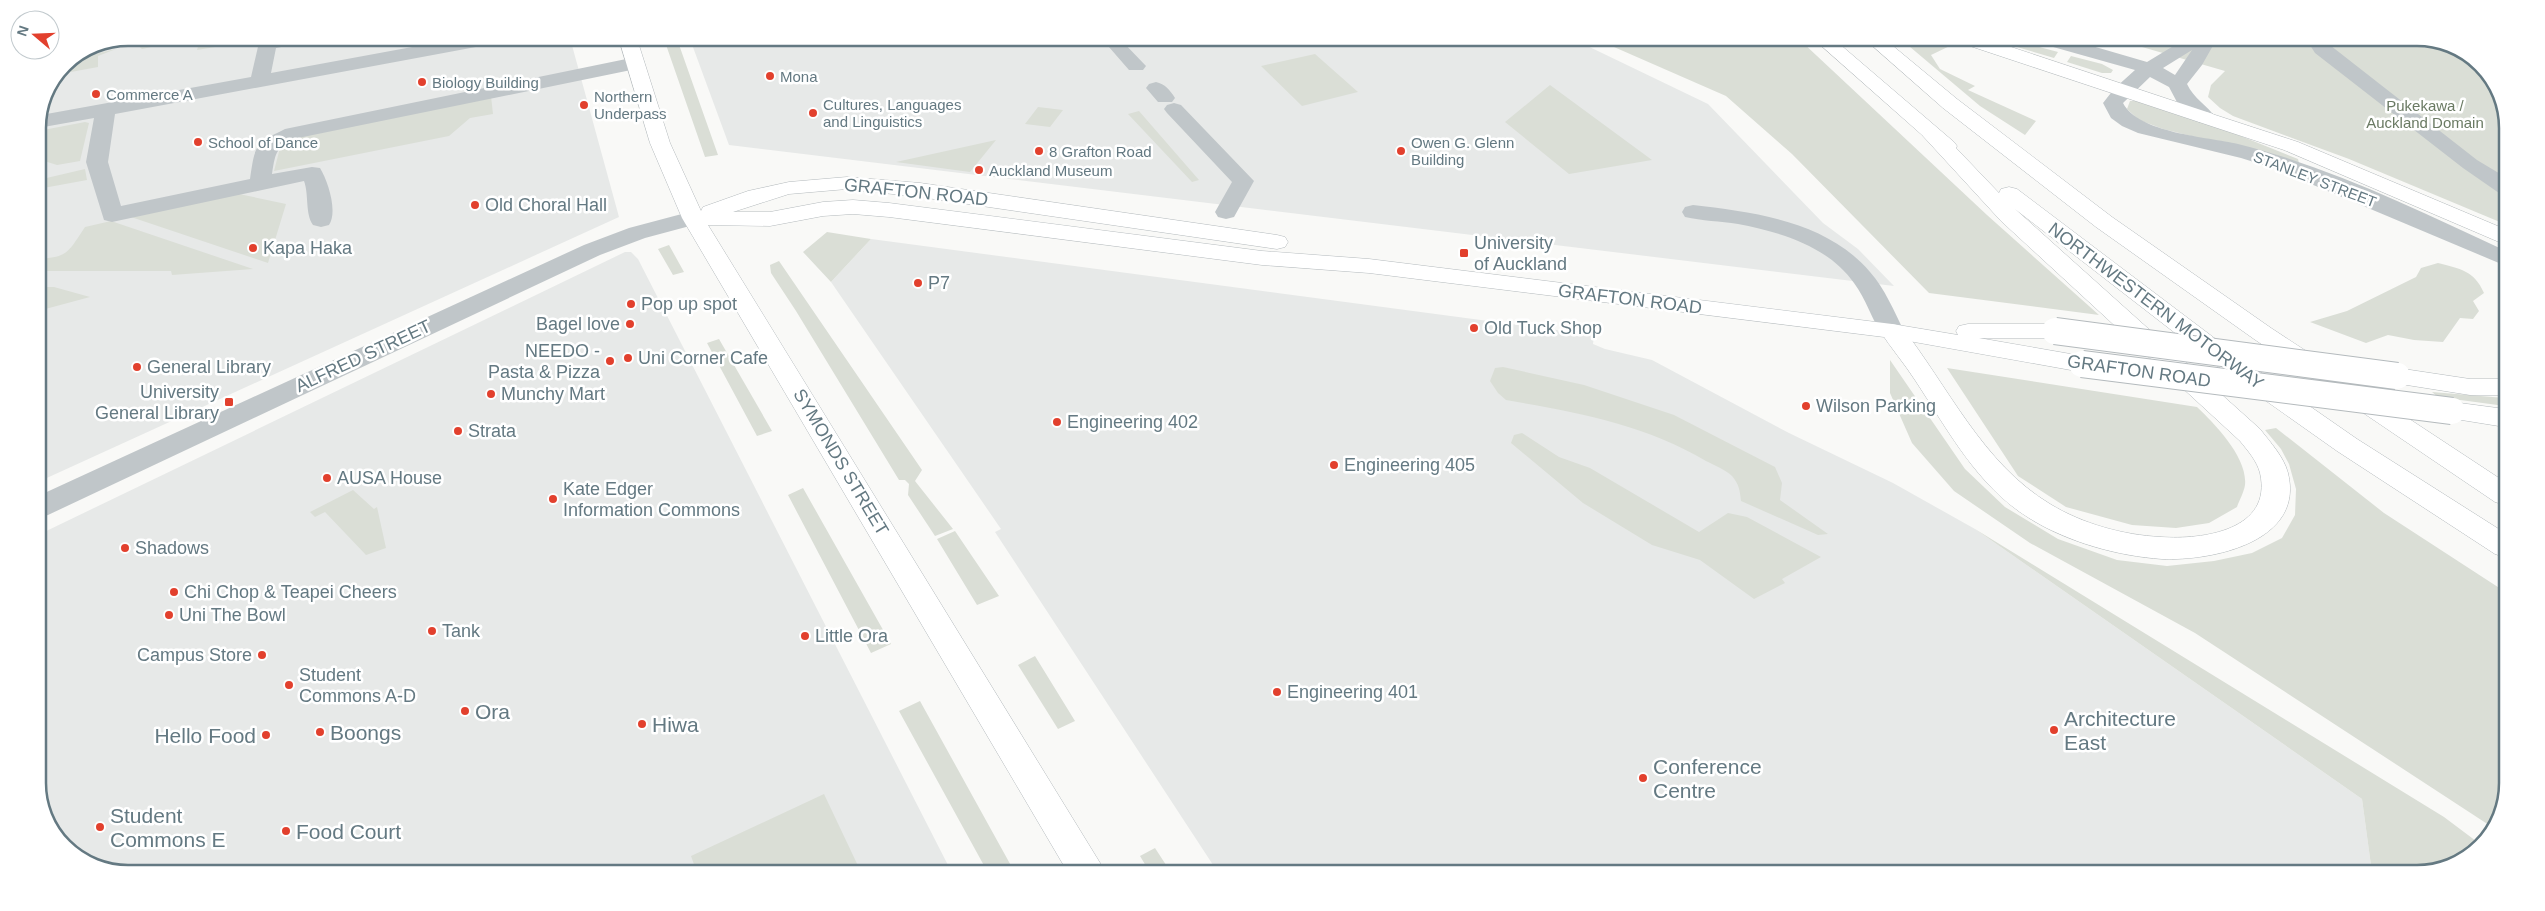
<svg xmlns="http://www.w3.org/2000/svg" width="2545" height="911" viewBox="0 0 2545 911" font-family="Helvetica,sans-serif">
<rect width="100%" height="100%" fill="#f9f9f7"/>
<path fill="#e7e9e8" d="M128,38H570L619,217L38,482V122L64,64L94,44Z
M690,39L1575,40L1708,104L1823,223L1858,249L1894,286L729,145Z
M871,239L1594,335L1593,344L1605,349L1652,360L1789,433L1893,483L1975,529L2362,799L2372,873L1217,871L995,532L1001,529L831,282Z
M625,252H631L638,259L951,871L99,869L56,838L38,789V535Z"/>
<path fill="#daded6" d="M152,38H255L252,41L197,50L200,40L191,42L190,39L142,49L134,42Z
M664,39H677L718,155L705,157Z
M1598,40L1801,41L1987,215L2099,315L1929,293L1792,154L1726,96Z
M1903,41L1956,43L1931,55L1940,69L1975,86L1968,90L2036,121L2025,135L1980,106Z
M1997,41H2017L2058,52L2054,58Z
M2095,42H2446L2489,73L2507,122V225L2349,159L2233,116L2220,108L2208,97L2211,85L2225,71L2142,47Z
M116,49L98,56V67L60,74L64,64L82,52L90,55Z
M1315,54L1358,92L1302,106L1261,66Z
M2071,56L2102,64L2113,70L2111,73H2102L2067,62Z
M1550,85L1652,160L1569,174L1505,122Z
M491,96L493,114L470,118L449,136L274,171L281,144L295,135Z
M2130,101H2142L2206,122L2298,159L2299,163L2163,129L2139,120L2127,109Z
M1038,107L1063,110L1050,127L1025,124Z
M1139,111L1199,180L1192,182L1128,114Z
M85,122L89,123L80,161L57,165L38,159V131Z
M996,140L970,172L896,162Z
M85,169L87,180L38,189V180Z
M239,194L286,204L268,263L131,217Z
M111,221L253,269L172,275L171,271H38V259C69,257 68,252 85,227Z
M827,232L871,239L831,282L803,252Z
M669,245L684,272L673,275L658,249Z
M779,261L922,470L915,481L953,529L935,536L908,495L909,484L905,480H899L796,311L771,273L770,265Z
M2438,263C2460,269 2474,270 2484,293L2473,301L2479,311L2473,319L2460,318L2443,342L2414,340L2388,335L2366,343L2310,322L2347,311L2416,277L2421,268Z
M38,287H54L90,297L38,311Z
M719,339L772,431L757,436L707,343Z
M1890,360L1965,469L2005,507L2058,539L2117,560L2167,566L2214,561L2252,553L2282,538L2295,515L2296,489L2289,464L2281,449L2265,430L2276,428L2384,513L2504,591L2503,812L2492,827L2195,633L2030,543L1954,491L1912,443L1890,393Z
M1503,367L1584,385L1674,415L1775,467L1782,483L1780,500L1828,534L1818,535L1741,501C1740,491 1739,484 1732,476C1726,470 1714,465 1706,461C1645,424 1575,412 1506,400L1498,393L1490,381L1495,368Z
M1947,368L2197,407C2215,424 2248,458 2245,485C2244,492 2239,501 2237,507L2209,523L2176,528L2132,525L2066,507L2018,476Z
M2432,392L2505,398V406L2438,397Z
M1522,433L1559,457L1590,468L1699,532L1728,513L1747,517L1821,557L1782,579L1785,583L1754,599L1700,560L1652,545L1583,503L1511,443L1514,435Z
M803,488L891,644L871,653L788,495Z
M353,490L374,509L377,507L386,548L366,555L325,512L315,517L310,512Z
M1975,529L2444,817L2480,844L2472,855L2417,873H2372L2362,799Z
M955,531L999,596L977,605L937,539Z
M1035,656L1075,721L1058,729L1018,665Z
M920,701L1014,871H987L899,711Z
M824,794L860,870H696L691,856Z
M1155,848L1170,871H1149L1140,856Z"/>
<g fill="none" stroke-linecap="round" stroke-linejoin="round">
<defs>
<path id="major" d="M619,39H637L670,143L701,211L703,207L748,191L789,182L847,177L920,183L1277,235L1285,237L1288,242L1285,247L1277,249L920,197L847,189L789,194L733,212H770L823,202L853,200L889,203L1262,251L1369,259L1892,324L1958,335L1956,331L1959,326L1968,324H2055L2064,326L2067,331L2064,336L2055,338H1979L2082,356L2091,358L2095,364L2091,370L2082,372L1892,338L1369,273L1262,265L889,217L853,214L823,216L770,226L708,225L1105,871H1067L682,218L650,143Z
M2206,112L2298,142L2507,230L2506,245L2284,150L2199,122L2196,118L2199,114Z
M2397,368L2470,379H2506L2505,395H2470L2388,382L2384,376L2388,370Z
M2452,402L2505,409V427L2443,417L2439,411L2443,405Z"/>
<path id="highway" d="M1816,41H1836L1954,142L1957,146L1956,148L1999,193L2001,189L2009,187L2017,189L2246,362L2357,439L2505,533L2504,557L2495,554L2337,451L2228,374L2015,209L2260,429C2270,442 2284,457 2288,473C2305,542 2212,561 2162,559C2118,556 2067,542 2029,518C1977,486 1948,430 1915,380C1904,363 1891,348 1880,331L1883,326L1892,324L1901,326C1948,386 1982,463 2050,504C2083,524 2123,535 2161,537C2203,540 2273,530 2260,473C2257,461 2248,451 2240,441L2001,221L1922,135Z
M1867,41H1887L1957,99L2112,217L2271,328L2505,482V505L2495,502L2254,339L2096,227L1943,108Z
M1965,41H1993L2213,114L2216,118L2213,122H2199L1967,45Z"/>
</defs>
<use href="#major" stroke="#b4babd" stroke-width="1"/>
<use href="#highway" stroke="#b3b9bc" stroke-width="1"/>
<path fill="#c0c6c9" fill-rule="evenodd" d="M260,38H310L308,42L276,48L271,73L461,38H501L499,42L492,44L115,114L108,162L121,206L250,179C255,146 254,144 285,129L636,57L643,59L645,63L643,67L636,69L298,138C276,149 276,149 272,174L312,167L320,168C328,181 338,212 329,225L321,227L313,225C305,214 309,194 304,181L112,222L104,220L86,162L94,118L38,128L41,115L251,77Z
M1102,39L1121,40L1146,66L1143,70H1129Z
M2044,41H2075L2147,62L2180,42H2215L2202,65L2187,84C2194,99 2207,105 2216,118L2213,122H2199L2178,104L2169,87L2150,77L2123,103C2138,133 2208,137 2238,144C2331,167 2420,211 2506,251V266L2273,168L2241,158L2138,133L2122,126L2111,118L2103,103L2114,89L2135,70L2046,45ZM2192,50L2175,75L2163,68Z
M2308,42H2326L2477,160L2507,178V194L2499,193L2463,168L2315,53Z
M1156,82C1165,84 1170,90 1175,98L1172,102H1158L1146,88L1149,84Z
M1174,103L1181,105L1254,181L1234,217L1226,219L1218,217L1215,212L1232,182L1167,113L1164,109L1167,105Z
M1693,205C1755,212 1828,222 1870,272C1885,289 1894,311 1904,331L1901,336L1892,338L1883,336C1872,320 1866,299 1854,283C1828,246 1780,232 1738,224C1720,221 1702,221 1685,217L1682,212L1685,207Z
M693,211L701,213L704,218L701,223L645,238L600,255L48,515L38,518V496L584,245L629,228Z"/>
<use href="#major" fill="#fff" fill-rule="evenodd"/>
<use href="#highway" fill="#fff" fill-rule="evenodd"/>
<defs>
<path id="major-bridge" d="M2055,331L2397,376
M2082,364L2452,411"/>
</defs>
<use href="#major-bridge" stroke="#b4babd" stroke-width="28" stroke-linecap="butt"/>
<use href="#major-bridge" stroke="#fff" stroke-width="26"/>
</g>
<g fill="#e2402d" stroke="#fff" stroke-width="2">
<circle cx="770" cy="76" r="5"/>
<circle cx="422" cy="82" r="5"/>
<circle cx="96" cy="94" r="5"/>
<circle cx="584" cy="105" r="5"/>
<circle cx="813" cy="113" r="5"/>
<circle cx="198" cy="142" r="5"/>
<circle cx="1039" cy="151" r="5"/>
<circle cx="1401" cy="151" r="5"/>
<circle cx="979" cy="170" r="5"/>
<circle cx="475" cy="205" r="5"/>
<circle cx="253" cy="248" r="5"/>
<rect x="1459" y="248" width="10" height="10" rx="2.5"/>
<circle cx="918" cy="283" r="5"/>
<circle cx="631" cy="304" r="5"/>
<circle cx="630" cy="324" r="5"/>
<circle cx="1474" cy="328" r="5"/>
<circle cx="628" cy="358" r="5"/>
<circle cx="610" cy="361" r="5"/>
<circle cx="137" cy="367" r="5"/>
<circle cx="491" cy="394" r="5"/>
<rect x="224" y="397" width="10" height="10" rx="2.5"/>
<circle cx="1806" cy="406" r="5"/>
<circle cx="1057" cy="422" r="5"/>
<circle cx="458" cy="431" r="5"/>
<circle cx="1334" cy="465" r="5"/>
<circle cx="327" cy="478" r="5"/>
<circle cx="553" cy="499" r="5"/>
<circle cx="125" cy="548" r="5"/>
<circle cx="174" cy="592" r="5"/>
<circle cx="169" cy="615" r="5"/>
<circle cx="432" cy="631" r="5"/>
<circle cx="805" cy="636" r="5"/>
<circle cx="262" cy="655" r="5"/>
<circle cx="289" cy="685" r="5"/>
<circle cx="1277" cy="692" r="5"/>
<circle cx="465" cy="711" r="5"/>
<circle cx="642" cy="724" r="5"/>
<circle cx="2054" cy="730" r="5"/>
<circle cx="320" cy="732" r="5"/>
<circle cx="266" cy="735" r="5"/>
<circle cx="1643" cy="778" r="5"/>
<circle cx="100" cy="827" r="5"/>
<circle cx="286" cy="831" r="5"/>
</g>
<g text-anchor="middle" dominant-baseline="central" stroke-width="5" stroke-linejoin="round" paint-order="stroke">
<g font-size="15" fill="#647982" stroke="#fff" text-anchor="start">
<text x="780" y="76">Mona</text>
<text x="432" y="82">Biology Building</text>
<text x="106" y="94">Commerce A</text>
<text x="594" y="96">Northern<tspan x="594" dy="17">Underpass</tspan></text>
<text x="823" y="104">Cultures, Languages<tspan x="823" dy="17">and Linguistics</tspan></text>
<text x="208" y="142">School of Dance</text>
<text x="1411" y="142">Owen G. Glenn<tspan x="1411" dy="17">Building</tspan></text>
<text x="1049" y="151">8 Grafton Road</text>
<text x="989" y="170">Auckland Museum</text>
</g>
<g font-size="15" fill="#6a7a63" stroke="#fff">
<text x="2425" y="105">Pukekawa /<tspan x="2425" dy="17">Auckland Domain</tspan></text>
</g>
<g font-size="15" fill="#647982" stroke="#fff">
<text transform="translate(2315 179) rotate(21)">STANLEY STREET</text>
</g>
<g font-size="18" fill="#647982" stroke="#fff">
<text transform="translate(916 192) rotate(6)">GRAFTON ROAD</text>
<text transform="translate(1630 299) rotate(7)">GRAFTON ROAD</text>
<text transform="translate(2156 306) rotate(37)">NORTHWESTERN MOTORWAY</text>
<text transform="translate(363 356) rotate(-25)">ALFRED STREET</text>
<text transform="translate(2139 371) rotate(8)">GRAFTON ROAD</text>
<text transform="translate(841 462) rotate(59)">SYMONDS STREET</text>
</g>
<g font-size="18" fill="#647982" stroke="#fff" text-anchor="start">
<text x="485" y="205">Old Choral Hall</text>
<text x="1474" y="243">University<tspan x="1474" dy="21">of Auckland</tspan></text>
<text x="263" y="248">Kapa Haka</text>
<text x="928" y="283">P7</text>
<text x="641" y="304">Pop up spot</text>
<text x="620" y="324" text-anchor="end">Bagel love</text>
<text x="1484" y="328">Old Tuck Shop</text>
<text x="600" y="351" text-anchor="end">NEEDO -<tspan x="600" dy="21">Pasta &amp; Pizza</tspan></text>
<text x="638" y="358">Uni Corner Cafe</text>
<text x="147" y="367">General Library</text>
<text x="219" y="392" text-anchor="end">University<tspan x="219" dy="21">General Library</tspan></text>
<text x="501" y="394">Munchy Mart</text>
<text x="1816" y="406">Wilson Parking</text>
<text x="1067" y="422">Engineering 402</text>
<text x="468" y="431">Strata</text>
<text x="1344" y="465">Engineering 405</text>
<text x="337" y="478">AUSA House</text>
<text x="563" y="489">Kate Edger<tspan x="563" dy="21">Information Commons</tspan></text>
<text x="135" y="548">Shadows</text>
<text x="184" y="592">Chi Chop &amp; Teapei Cheers</text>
<text x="179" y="615">Uni The Bowl</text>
<text x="442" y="631">Tank</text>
<text x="815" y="636">Little Ora</text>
<text x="252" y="655" text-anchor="end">Campus Store</text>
<text x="299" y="675">Student<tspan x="299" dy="21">Commons A-D</tspan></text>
<text x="1287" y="692">Engineering 401</text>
</g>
<g font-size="21" fill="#647982" stroke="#fff" text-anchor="start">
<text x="475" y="711">Ora</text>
<text x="2064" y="718">Architecture<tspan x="2064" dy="24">East</tspan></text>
<text x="652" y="724">Hiwa</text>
<text x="330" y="732">Boongs</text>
<text x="256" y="735" text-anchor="end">Hello Food</text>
<text x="1653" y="766">Conference<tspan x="1653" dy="24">Centre</tspan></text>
<text x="110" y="815">Student<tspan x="110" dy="24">Commons E</tspan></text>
<text x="296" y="831">Food Court</text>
</g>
</g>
<path d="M0 0H2545V911H0ZM128 46H2417A82 82 0 0 1 2499 128V783A82 82 0 0 1 2417 865H128A82 82 0 0 1 46 783V128A82 82 0 0 1 128 46Z" fill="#fff" fill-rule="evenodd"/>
<path fill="none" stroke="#647982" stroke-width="2.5" d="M128 46H2417A82 82 0 0 1 2499 128V783A82 82 0 0 1 2417 865H128A82 82 0 0 1 46 783V128A82 82 0 0 1 128 46Z"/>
<g transform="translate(35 35) rotate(289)"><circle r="24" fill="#ffffff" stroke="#c1c9cd"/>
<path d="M0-4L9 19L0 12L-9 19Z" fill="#e2402d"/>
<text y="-8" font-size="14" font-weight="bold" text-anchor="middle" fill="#647982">N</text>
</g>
</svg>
